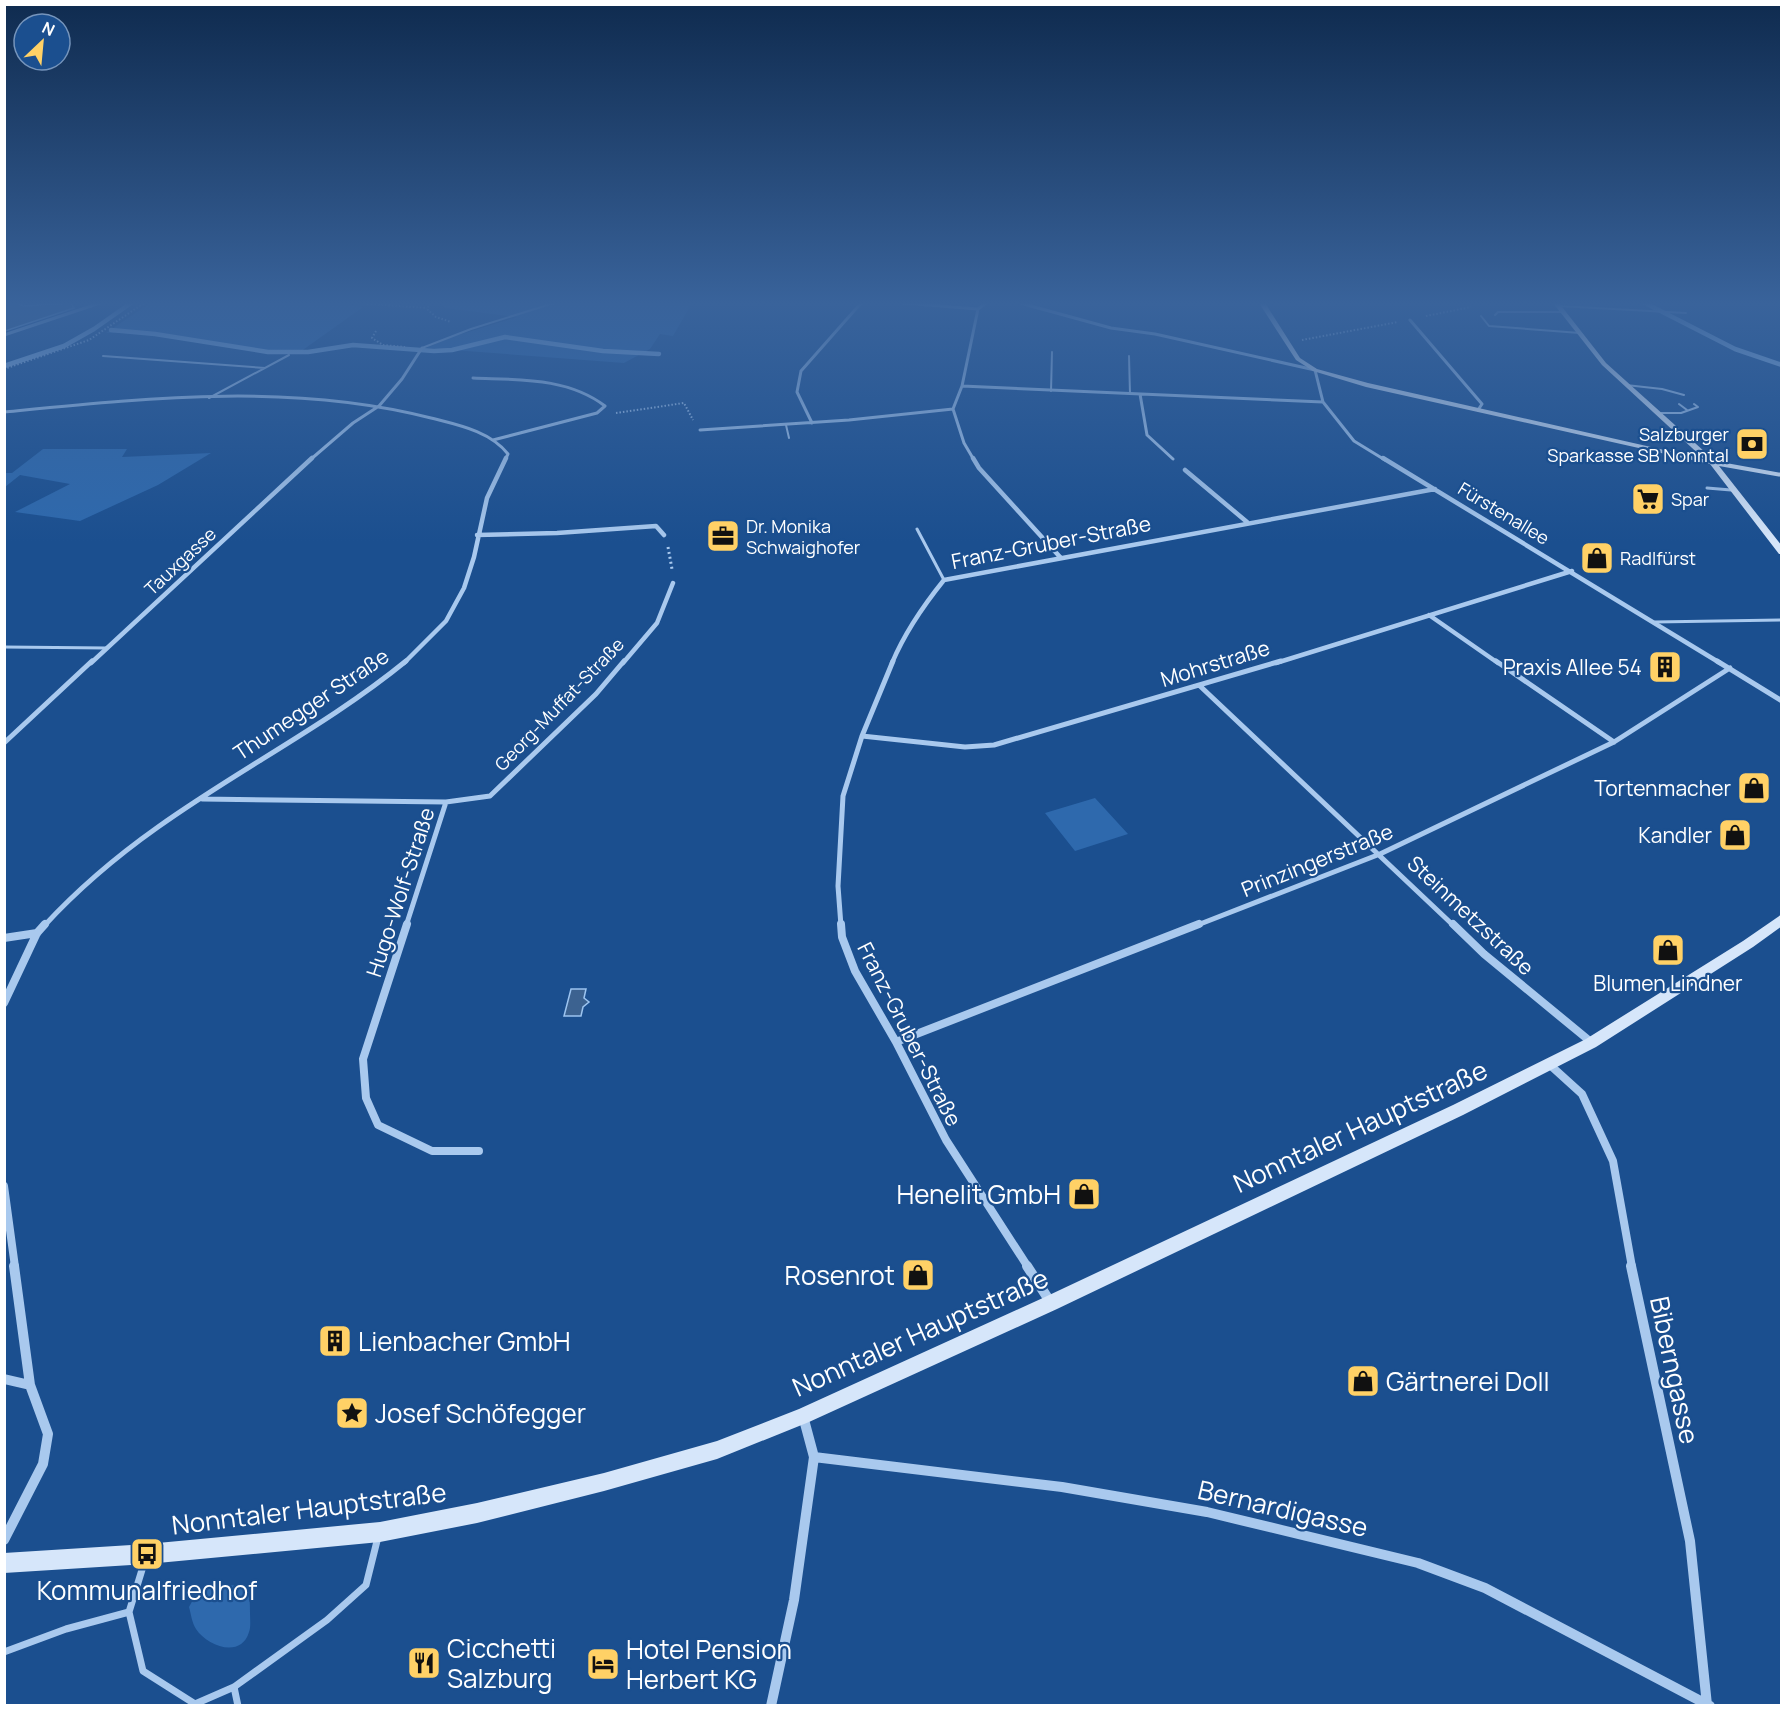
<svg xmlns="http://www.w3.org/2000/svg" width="1786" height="1710" viewBox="0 0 1786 1710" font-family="Manrope,sans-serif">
<rect width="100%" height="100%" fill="#1b4f8f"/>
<path fill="#2e69ad" d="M150,303H336L363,307L300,352L272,351L152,333H106Z
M440,303H692L673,336L660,334L650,349L624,363L426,348L452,337L517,317L445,308Z
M43,449H127L122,457L211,453L158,485L80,521L15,512L70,484L20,475L5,487V473H12Z
M1095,798L1128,834L1075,851L1045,813Z
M227,1585L245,1586C250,1596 250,1602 250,1613C250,1619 251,1627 249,1632C241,1659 207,1646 196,1629C192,1623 191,1614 189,1607L200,1587Z"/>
<path fill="#3c6290" stroke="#9cc4f0" stroke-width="1.5" d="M5,303H18L23,306L71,303L74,308L5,331Z
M571,989H586L584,998L589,1002L583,1007L581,1016H564Z"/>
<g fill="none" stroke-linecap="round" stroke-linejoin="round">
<path stroke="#9cc4f0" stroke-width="4.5" d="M1645,303L1735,349L1782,365
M111,330L155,334L268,352H308L353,345L434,351L452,350L505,337L603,351L659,354
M4,366L64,346L94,329L131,303"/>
<path stroke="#a9c9ee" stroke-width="2" stroke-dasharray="1.5 2" stroke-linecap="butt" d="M357,303L427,308
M430,303L427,309L436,317L451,322
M1426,316L1471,307
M376,331L372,338L383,345L405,347
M1302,340L1398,322
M4,369L89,340L144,303
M616,413L684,403L693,420"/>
<path stroke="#a9c9ee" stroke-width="3" stroke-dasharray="2 3" stroke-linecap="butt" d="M668,547L672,569"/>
<path stroke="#a9c9ee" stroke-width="2" d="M1559,306L1686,313
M1495,315L1498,312H1563
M1481,316L1489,326L1580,333
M422,348L471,329L554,303
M103,356L265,368
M1129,356L1130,394
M1626,385L1662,389L1684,395
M1051,391L1052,352
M209,398L289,355
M1679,404L1687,410
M1661,413H1681L1698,407L1694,404
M786,425L789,438
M1645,456L1648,448"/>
<path stroke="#a9c9ee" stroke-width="3" d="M1707,488L1731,490
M917,529L944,580
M1655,622L1782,620
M4,647L106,648"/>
<path stroke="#a9c9ee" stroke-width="7" d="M145,1560L129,1612L143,1671L195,1704L234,1687L327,1620L366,1585L378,1537
M4,1652L66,1629L129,1612
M234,1687L238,1706"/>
<path stroke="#a9c9ee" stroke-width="3" d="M903,303L978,309L986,303
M1020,303L1111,328L1155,334L1315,370L1323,402L1354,441L1385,460
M1410,320L1482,404L1478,410
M4,335L100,303
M473,378C518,380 567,377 605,406L597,413L493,440
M962,386L1323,402
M1140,394L1147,435L1173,459
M4,412C146,398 291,382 431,418C458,425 490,431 508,454L505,460
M812,423L797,392L801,371L861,303
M700,430L849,420L953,409
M310,460L353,423L379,406L402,379L422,348
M974,460L964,443L953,409L962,386L978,309"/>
<path stroke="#a9c9ee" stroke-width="4.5" d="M973,458L979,468L1060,557
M1383,458L1720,663
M1185,470L1247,522
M477,535L557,533L656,526L664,535
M1429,615L1498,663
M91,663L312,458
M404,663L446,621L464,588L474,557L487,498L506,458
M623,663L657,623L673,583
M892,663C905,632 923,606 944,580L1435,489
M1276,663L1572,571"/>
<path stroke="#a9c9ee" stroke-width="5" d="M1496,661L1614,742
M1717,661L1782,701
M1200,686L1454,926
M862,736L965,747L994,745L1281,661
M4,743L92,661
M202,799L446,802L406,926
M446,802L490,796L596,694L624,661
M44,926C78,889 117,856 158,827C239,769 329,724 406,661
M841,926L838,886L843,796L862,736L893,661
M1195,926L1380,854L1614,742L1730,668"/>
<path stroke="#a9c9ee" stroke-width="8" d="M407,924L363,1059L366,1098L378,1125L432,1151H479
M841,924L842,937L855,971L896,1042L946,1140L1028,1267
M1453,924L1484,954L1591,1042
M4,938L37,933
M4,1003L37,933L45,924
M896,1042L1199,924
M1550,1065L1582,1094L1613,1161L1632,1267
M4,1186L15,1267"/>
<path stroke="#a9c9ee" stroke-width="10" d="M1027,1266L1051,1303
M1631,1266L1690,1541L1707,1705
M4,1379L30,1385
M814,1457L1062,1487L1207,1512L1418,1563L1485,1588L1710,1706
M4,1540L43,1464L48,1434L30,1385L14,1266
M771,1706L794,1600L814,1457L803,1416"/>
<path fill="#d6e6fa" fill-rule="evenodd" d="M1259,303H1265L1300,358L1317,369L1368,383L1704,459L1602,365L1553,303H1559L1606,363L1715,461L1782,473V477L1719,466L1782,546V554H1779L1710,464L1366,387L1313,371L1296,360Z
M1782,914V926L1753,947L1596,1047L1463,1115L1057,1309L809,1422L717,1459L604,1491L477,1523L380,1542L147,1564L4,1573V1553L147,1544L380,1522L477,1503L604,1473L717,1441L799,1409L1045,1297L1453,1105L1586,1039L1743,941Z"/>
</g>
<linearGradient id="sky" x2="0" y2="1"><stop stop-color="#0f2b4f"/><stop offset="0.56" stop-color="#39639b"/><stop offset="1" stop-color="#39639b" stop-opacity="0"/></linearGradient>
<rect width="1786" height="542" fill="url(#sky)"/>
<defs>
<symbol id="bank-square" viewBox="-11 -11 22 22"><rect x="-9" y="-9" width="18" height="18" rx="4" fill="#ffd166" stroke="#1b4f8f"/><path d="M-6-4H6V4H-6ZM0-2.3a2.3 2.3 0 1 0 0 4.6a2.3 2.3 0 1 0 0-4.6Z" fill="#111"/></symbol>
<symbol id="supermarket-square" viewBox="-11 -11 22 22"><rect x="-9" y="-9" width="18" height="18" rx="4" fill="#ffd166" stroke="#1b4f8f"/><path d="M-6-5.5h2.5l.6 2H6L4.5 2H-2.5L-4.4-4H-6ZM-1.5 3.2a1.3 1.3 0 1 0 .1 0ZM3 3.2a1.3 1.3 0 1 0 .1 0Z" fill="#111"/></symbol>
<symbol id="office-square" viewBox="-11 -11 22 22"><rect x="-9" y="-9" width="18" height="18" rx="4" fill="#ffd166" stroke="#1b4f8f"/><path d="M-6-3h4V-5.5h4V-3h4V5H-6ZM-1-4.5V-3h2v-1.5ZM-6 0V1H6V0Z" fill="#111"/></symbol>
<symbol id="shop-square" viewBox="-11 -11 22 22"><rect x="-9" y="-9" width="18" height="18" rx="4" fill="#ffd166" stroke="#1b4f8f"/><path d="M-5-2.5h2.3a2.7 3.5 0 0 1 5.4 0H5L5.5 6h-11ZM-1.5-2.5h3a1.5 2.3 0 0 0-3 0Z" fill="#111"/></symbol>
<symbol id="building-square" viewBox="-11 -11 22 22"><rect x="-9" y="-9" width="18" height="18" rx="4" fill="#ffd166" stroke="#1b4f8f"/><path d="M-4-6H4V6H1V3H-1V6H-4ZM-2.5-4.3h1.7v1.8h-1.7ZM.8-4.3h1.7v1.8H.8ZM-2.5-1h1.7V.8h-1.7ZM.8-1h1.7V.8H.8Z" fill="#111"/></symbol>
<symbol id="sight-square" viewBox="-11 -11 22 22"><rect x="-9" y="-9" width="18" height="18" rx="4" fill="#ffd166" stroke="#1b4f8f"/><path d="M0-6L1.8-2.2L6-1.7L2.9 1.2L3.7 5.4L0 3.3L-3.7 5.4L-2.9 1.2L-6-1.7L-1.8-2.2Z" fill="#111"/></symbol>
<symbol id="bus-square" viewBox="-11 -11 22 22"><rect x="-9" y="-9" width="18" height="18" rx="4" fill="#ffd166" stroke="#1b4f8f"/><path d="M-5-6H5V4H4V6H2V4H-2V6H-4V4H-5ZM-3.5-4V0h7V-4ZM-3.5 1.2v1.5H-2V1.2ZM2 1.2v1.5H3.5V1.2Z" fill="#111"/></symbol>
<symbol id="restaurant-square" viewBox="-11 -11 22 22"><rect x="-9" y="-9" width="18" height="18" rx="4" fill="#ffd166" stroke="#1b4f8f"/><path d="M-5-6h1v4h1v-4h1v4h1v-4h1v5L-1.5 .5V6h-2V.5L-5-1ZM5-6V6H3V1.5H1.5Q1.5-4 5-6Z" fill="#111"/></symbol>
<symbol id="hotel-square" viewBox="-11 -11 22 22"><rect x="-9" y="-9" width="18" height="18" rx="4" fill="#ffd166" stroke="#1b4f8f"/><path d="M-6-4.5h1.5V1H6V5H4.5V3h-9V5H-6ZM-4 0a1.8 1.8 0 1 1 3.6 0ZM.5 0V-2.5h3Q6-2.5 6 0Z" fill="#111"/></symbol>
</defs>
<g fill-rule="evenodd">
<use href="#bank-square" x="1733" y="425" width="38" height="38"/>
<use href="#supermarket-square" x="1629" y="480" width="38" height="38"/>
<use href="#office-square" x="704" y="517" width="38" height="38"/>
<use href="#shop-square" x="1578" y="539" width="38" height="38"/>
<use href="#building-square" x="1646" y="648" width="38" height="38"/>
<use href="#shop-square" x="1735" y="769" width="38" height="38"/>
<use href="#shop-square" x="1716" y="816" width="38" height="38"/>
<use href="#shop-square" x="1649" y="931" width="38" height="38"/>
<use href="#shop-square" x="1065" y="1175" width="38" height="38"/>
<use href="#shop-square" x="899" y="1256" width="38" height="38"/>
<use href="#building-square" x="316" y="1322" width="38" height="38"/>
<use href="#shop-square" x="1344" y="1362" width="38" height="38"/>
<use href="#sight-square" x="333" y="1394" width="38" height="38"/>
<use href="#bus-square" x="128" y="1535" width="38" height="38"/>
<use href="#restaurant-square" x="405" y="1644" width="38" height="38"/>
<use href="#hotel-square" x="584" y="1645" width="38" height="38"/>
</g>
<g text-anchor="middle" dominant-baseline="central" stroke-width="4.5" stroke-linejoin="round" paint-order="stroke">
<g font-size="18" fill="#fff" stroke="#1b4f8f" text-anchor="start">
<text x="1729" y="434" text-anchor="end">Salzburger<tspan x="1729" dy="21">Sparkasse SB Nonntal</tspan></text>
<text x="1671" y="499">Spar</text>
<text x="746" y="526">Dr. Monika<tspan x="746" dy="21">Schwaighofer</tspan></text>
<text x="1620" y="558">Radlfürst</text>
</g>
<g font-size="18" fill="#fff" stroke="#1b4f8f">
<text transform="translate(1504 513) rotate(31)">Fürstenallee</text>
<text transform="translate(180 561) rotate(-43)">Tauxgasse</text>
<text transform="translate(559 704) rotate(-46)">Georg-Muffat-Straße</text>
</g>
<g font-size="21" fill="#fff" stroke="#1b4f8f">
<text transform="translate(1051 542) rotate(-11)">Franz-Gruber-Straße</text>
<text transform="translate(1215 663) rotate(-17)">Mohrstraße</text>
<text transform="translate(311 704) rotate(-34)">Thumegger Straße</text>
<text transform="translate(1317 860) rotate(-22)">Prinzingerstraße</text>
<text transform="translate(400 892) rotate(-72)">Hugo-Wolf-Straße</text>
<text transform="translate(1471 915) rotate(43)">Steinmetzstraße</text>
<text transform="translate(910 1034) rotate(63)">Franz-Gruber-Straße</text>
</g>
<g font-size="21" fill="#fff" stroke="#1b4f8f" text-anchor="end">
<text x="1642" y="667">Praxis Allee 54</text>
<text x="1731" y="788">Tortenmacher</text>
<text x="1712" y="835">Kandler</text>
<text x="1668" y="983" text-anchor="middle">Blumen Lindner</text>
</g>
<g font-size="26" fill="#fff" stroke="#1b4f8f">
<text transform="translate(1360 1126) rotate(-25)">Nonntaler Hauptstraße</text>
<text transform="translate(920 1332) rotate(-24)">Nonntaler Hauptstraße</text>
<text transform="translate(1675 1370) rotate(78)">Biberngasse</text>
<text transform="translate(309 1508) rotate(-7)">Nonntaler Hauptstraße</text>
<text transform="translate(1283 1508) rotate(13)">Bernardigasse</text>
</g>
<g font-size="26" fill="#fff" stroke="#1b4f8f" text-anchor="start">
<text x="1061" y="1194" text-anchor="end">Henelit GmbH</text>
<text x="895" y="1275" text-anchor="end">Rosenrot</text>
<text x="358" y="1341">Lienbacher GmbH</text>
<text x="1386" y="1381">Gärtnerei Doll</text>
<text x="375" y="1413">Josef Schöfegger</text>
<text x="147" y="1590" text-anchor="middle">Kommunalfriedhof</text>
<text x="447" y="1648">Cicchetti<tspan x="447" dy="30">Salzburg</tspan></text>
<text x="626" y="1649">Hotel Pension<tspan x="626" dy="30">Herbert KG</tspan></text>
</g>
</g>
<rect width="1786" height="1710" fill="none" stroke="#ffffff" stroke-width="12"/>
<g transform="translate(42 42) rotate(26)"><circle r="28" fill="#1b4f8f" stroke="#7695bc" stroke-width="1.5"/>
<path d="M0-4.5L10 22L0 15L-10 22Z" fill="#ffd166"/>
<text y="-9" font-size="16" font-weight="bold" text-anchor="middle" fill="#ffffff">N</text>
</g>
</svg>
